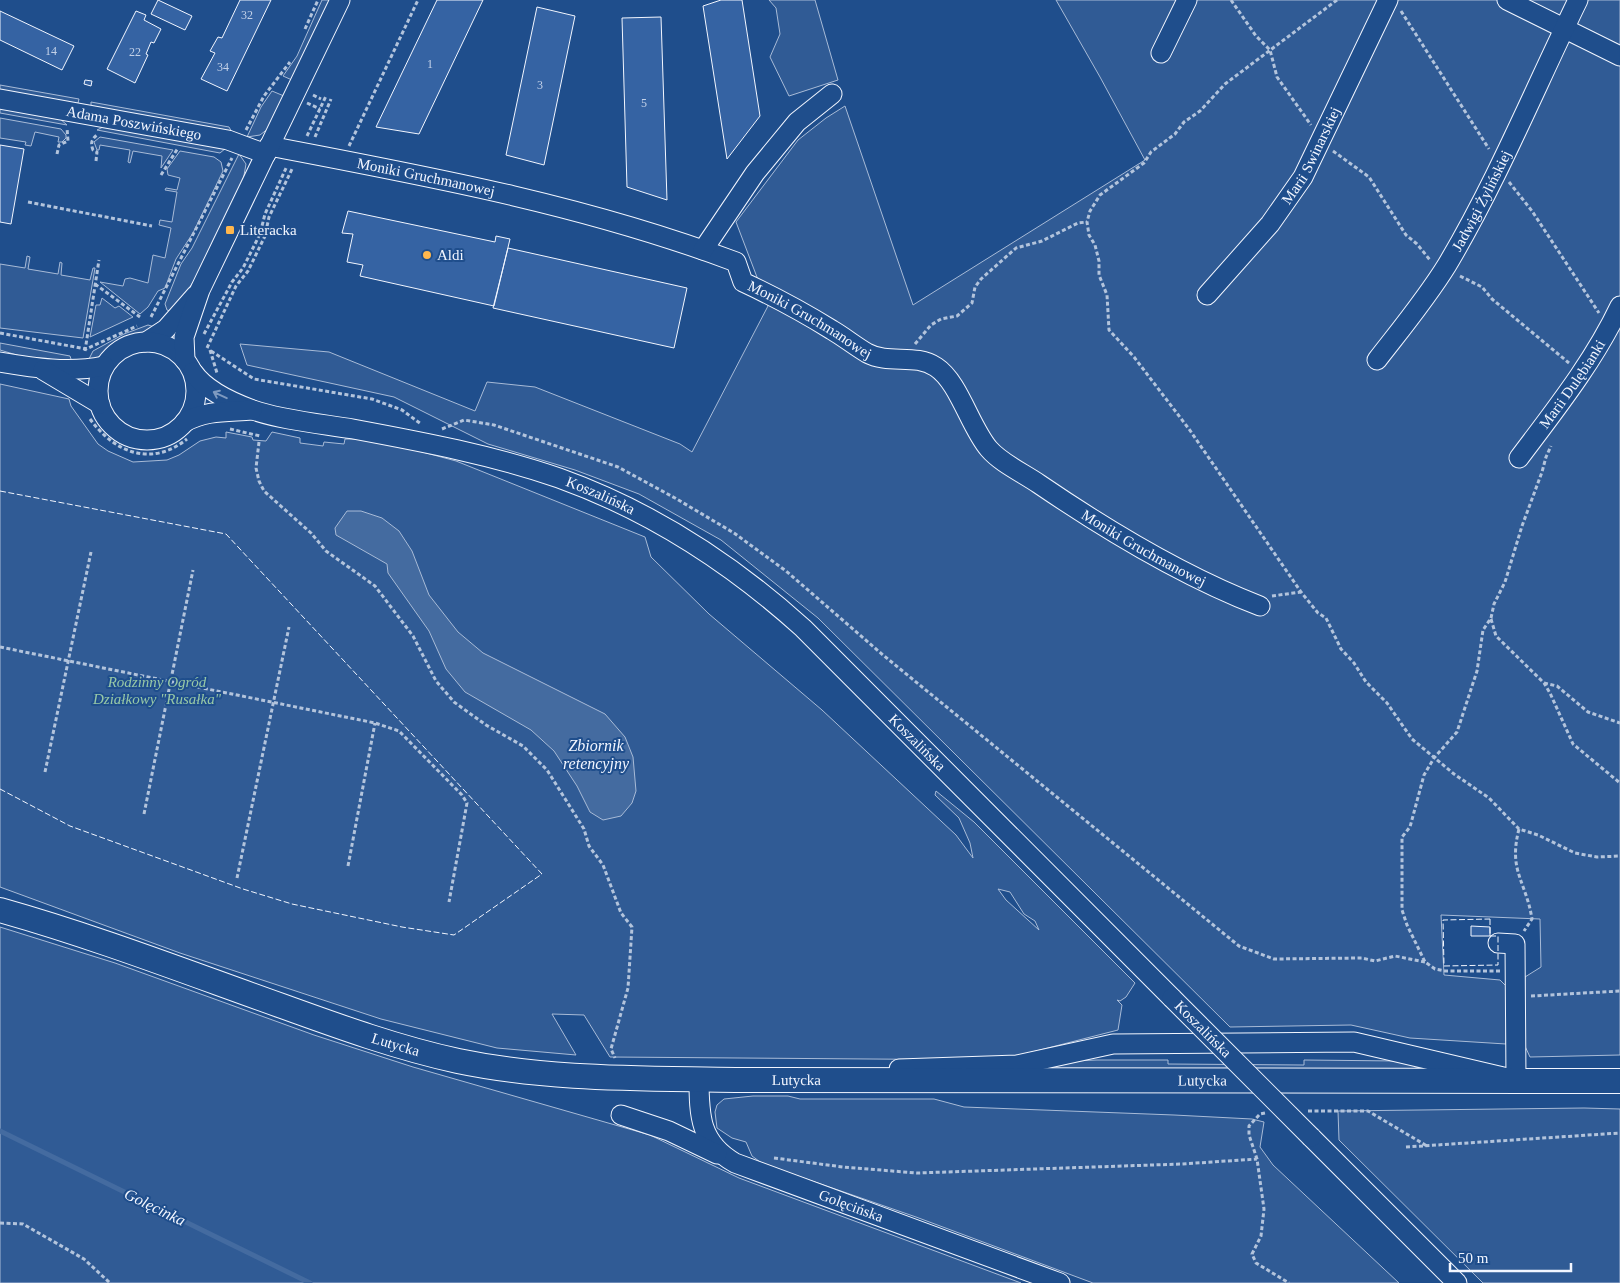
<svg xmlns="http://www.w3.org/2000/svg" width="1620" height="1283" viewBox="0 0 1620 1283" font-family="Georgia,serif">
<rect width="100%" height="100%" fill="#1f4e8c"/>
<path fill="#305b95" stroke="#a8bbd7" fill-rule="evenodd" d="M322,0H330L292,80L283,76L297,56Z
M769,0H815L838,80L789,96L770,57L780,34L776,8Z
M1056,0H1620V1055L1530,1057L1524,1044L1525,977L1541,967L1540,919L1441,915L1444,975L1500,980L1507,987L1506,1044L1410,1038L1351,1025L1230,1027L818,618L721,540L639,494L575,470L488,444L394,397L247,365L240,344L329,352L475,411L487,382L535,387L680,444L692,452L768,306L736,222L798,140L826,118L845,106L913,305L1145,160L1100,77Z
M0,85L79,99L78,103L75,105L0,92Z
M272,91L284,96L269,128L260,135L247,137L261,107Z
M91,102L229,127L233,134L91,106Z
M0,106L59,118L67,125L0,113Z
M0,118L61,129L66,135V138L62,142H58L59,137L35,132L31,146L25,145L26,142L0,138Z
M103,127L226,148L220,153L97,130Z
M100,137L173,150L161,168L162,156L133,151L130,163L128,162L130,150L100,145L99,150H97L94,142Z
M180,151L214,157L221,162L223,171L193,233L176,259L165,288L158,291L148,307L140,314L100,282L123,286L125,279L130,278L148,283L153,255L165,258L171,228L159,225L160,220L172,222L177,192L165,190L166,188L177,190L180,178L168,175L167,169Z
M239,154L246,164L243,181L196,278L172,312L167,310L165,304L181,264L192,248Z
M27,256L30,257L28,269L58,274L60,262L62,263L61,275L90,280L93,268H95L83,338L0,328V264L25,268Z
M102,298L115,308L119,306L133,317L90,337L96,305H100Z
M148,325L158,328L144,336L123,342L100,359L87,363L93,351L124,334Z
M0,343L70,356L72,362L20,356L0,350Z
M0,384L69,399L71,406L98,444L108,451L133,462L167,460L179,455L200,441L216,437L226,438V432L252,437L253,440L266,441L272,432L300,438V443L323,446L324,442L344,444L345,439H374L456,461L645,537L651,557L709,614L822,710L956,835L973,858L970,843L959,818L935,795L936,791L974,822L1135,983L1126,997L1120,1001L1117,1000L1122,1005L1118,1030L1001,1060L610,1057L584,1015L552,1014L576,1055L497,1048L381,1019L180,953L0,887ZM998,889L1010,892L1024,914L1035,921L1039,930L1006,900Z
M0,927L115,963L314,1035L413,1067L650,1135L739,1178L1021,1283H0Z
M1097,1060H1168V1064L1304,1065V1060L1399,1061L1424,1066L1404,1071H1044L1043,1067L1073,1061Z
M788,1096L800,1099H934L964,1107L1174,1115L1252,1119L1264,1122L1260,1147L1273,1165L1399,1283H1093L916,1217L763,1164L752,1156L746,1142L732,1138L717,1128L715,1112L717,1105L724,1099L753,1096Z
M1584,1108L1620,1109V1283H1483L1339,1140L1338,1111Z"/>
<path fill="#446ba0" stroke="#a8bbd7" d="M347,511H361L382,518L399,531L412,551L429,595L458,632L483,653L605,714L625,737L633,757L636,791L632,803L621,816L603,820L590,812L577,786L554,751L531,730L465,692L446,669L429,631L388,573L387,564L336,535L335,528Z"/>
<g fill="none" stroke-linecap="round" stroke-linejoin="round">
<path stroke="#446ba0" stroke-width="5" d="M0,1131L310,1283"/>
</g>
<path fill="#3563a3" stroke="#f2f6ff" d="M158,0L192,16L185,30L151,14Z
M240,0H271L227,91L201,79L215,53L210,51L218,37L222,38Z
M437,0H483L419,134L376,127Z
M721,0H742L760,116L727,159L703,6Z
M537,7L575,16L544,165L506,155Z
M0,11L74,46L62,70L0,40Z
M136,11L146,15L144,20L161,29L154,43L151,42L146,54L148,55L135,83L107,69Z
M661,17L667,200L627,187L622,18Z
M85,80L92,81L91,86L84,84Z
M0,145L24,149L11,224L0,222Z
M348,211L495,242L496,236L510,239L494,306L360,276L363,265L347,262L353,234L342,233Z
M508,248L687,288L674,348L493,308Z
M1471,926L1490,927V936H1471Z"/>
<g fill="none" stroke-linecap="round" stroke-linejoin="round">
<defs>
<g id="minor">
<path d="M1507,0L1620,56"/>
<path d="M1161,53L1187,0"/>
<path id="s1" d="M0,99L228,140L266,154"/>
<path id="s2" d="M269,146C427,176 585,205 736,262L743,282C773,296 803,312 832,330C844,337 855,346 867,353C889,365 915,353 936,367C959,382 970,427 989,449C1001,463 1023,473 1039,484C1108,531 1182,576 1260,606"/>
<path d="M703,250L755,173L797,122L832,94"/>
<path id="s3" d="M1207,295L1270,224L1303,177L1388,0"/>
<path d="M146,342L166,329L196,295"/>
<circle cx="147" cy="391" r="49"/>
<path d="M185,360L184,337L200,290L340,0"/>
<path id="s4" d="M1377,360C1401,329 1426,299 1447,265C1497,181 1535,88 1578,0"/>
<path d="M0,362C35,368 69,373 104,366"/>
<path d="M43,370L100,404"/>
<path id="s5" d="M193,372C206,391 231,402 253,410C281,420 323,424 353,429C423,442 492,455 559,478C651,511 731,563 803,628L1172,998"/>
<path d="M185,422C206,410 228,412 252,410"/>
<path id="s6" d="M1519,458C1555,410 1594,361 1620,306"/>
<path d="M899,1069L1017,1065L1113,1044L1354,1042L1516,1080L1515,944L1498,943"/>
<path id="s7" d="M699,1079C699,1116 700,1143 735,1163L1060,1283"/>
<path d="M621,1115L669,1131L717,1154"/>
<path d="M1311,1137L1457,1283"/>
</g>
<g id="major">
<path id="s8" d="M0,910C96,937 189,973 282,1006C340,1027 398,1048 458,1061C549,1080 643,1078 736,1080L1620,1081"/>
</g>
</defs>
<use href="#minor" stroke="#f2f6ff" stroke-width="21"/>
<use href="#major" stroke="#f2f6ff" stroke-width="26"/>
<path stroke="#b3c4dc" stroke-width="3" stroke-dasharray="4 2.5" stroke-linecap="butt" d="M1231,0L1256,36L1270,50L1277,77L1311,125
M1337,0L1225,84L1200,111L1184,122L1175,134L1151,152L1144,163L1100,195L1090,211L1087,222L1089,235L1095,245L1099,261V275L1107,295L1109,330L1134,357L1189,429L1301,592L1318,613L1326,618L1341,649L1354,663L1366,682L1387,703L1412,739L1454,774L1489,798L1519,829L1538,835L1575,853L1597,857L1620,856
M1401,11L1489,149
M305,29L318,0
M313,95L321,99
M307,103L320,109
M246,130L264,96L290,62
M307,136L326,96
M315,137L331,99
M349,146L418,0
M1333,151L1369,177L1406,235L1417,244L1430,260
M57,154L59,145L68,141L67,128
M96,161L97,152L93,150C90,142 92,139 98,134
M161,175L178,148
M1509,182L1532,211L1599,313
M28,202L152,226
M1460,276L1482,287L1492,299L1569,363
M95,284L140,317
M151,317L232,158
M0,333L86,349L137,326
M204,334L232,282L243,268L260,234L265,214L287,166
M915,344L931,325L941,319L957,316L972,303L975,287L981,279L1016,248L1042,241L1078,223L1087,222
M207,348L236,286L248,271L265,236L269,217L293,167
M210,350L217,373
M85,351L99,260
M211,351L254,379L372,399L402,410L421,424
M90,419C114,452 151,468 187,439
M230,429L260,436
M442,429L464,420L494,425L618,467L675,498L734,533L786,571L883,655L1239,946L1274,959L1362,958L1375,961L1395,956L1425,962
M259,442L256,468L259,481L264,491L311,533L326,551L375,586L413,636L436,681L454,702L486,725L523,746L547,770L584,829L589,846L603,865L621,913L632,927L628,988L611,1049L615,1058
M1272,596L1301,592
M1491,619L1496,636L1544,683L1550,693L1573,744L1620,783
M0,647L375,723L399,731L462,795L467,803L449,902
M1544,683L1557,686L1588,712L1620,723
M45,772L91,552
M144,814L193,570
M1519,829C1508,871 1526,881 1532,919L1524,931
M348,866L375,723
M237,878L289,627
M1500,971H1445L1435,969L1425,962L1407,925L1402,910V837L1410,827L1424,775L1434,758L1457,732L1477,671L1483,630L1491,618L1494,604L1505,582L1522,526L1542,472L1546,457L1551,446
M1531,996L1620,991
M1308,1111H1368L1427,1146
M1265,1113L1260,1114L1249,1126V1135L1257,1159L1264,1209L1261,1236L1252,1254L1256,1263L1289,1283
M1406,1147L1620,1133
M774,1158L843,1167L917,1173L1182,1164L1257,1159
M0,1223L23,1224L84,1259L110,1283"/>
<use href="#minor" stroke="#1f4e8c" stroke-width="19"/>
<use href="#major" stroke="#1f4e8c" stroke-width="24"/>
<defs>
<g id="minor-bridge">
<path id="s9" d="M1172,998L1311,1137"/>
</g>
</defs>
<use href="#minor-bridge" stroke="#f2f6ff" stroke-width="21" stroke-linecap="butt"/>
<use href="#minor-bridge" stroke="#1f4e8c" stroke-width="19"/>
<path stroke="#f2f6ff" stroke-width="1" stroke-dasharray="6 2.5" stroke-linecap="butt" d="M0,491L226,534L542,874L454,935L402,927L292,904L243,889L70,826L0,789
M1490,919V936H1498V965L1444,966L1443,920Z"/>
</g>
<defs><path id="oneway-shaft" d="M-6 0H5M1.5-3L5.5 0L1.5 3" fill="none" stroke-width="1.6" stroke-linecap="round" stroke-linejoin="round" transform="scale(1.25)"/></defs>
<use stroke="#7e9ac0" href="#oneway-shaft" transform="translate(220 395) rotate(-155)"/>
<g fill="#ffb74d" stroke="#1f4e8c" stroke-width="2">
<rect x="225" y="225" width="10" height="10" rx="2.5"/>
<circle cx="427" cy="255" r="5"/>
</g>
<g text-anchor="middle" dominant-baseline="central" stroke-width="4" stroke-linejoin="round" paint-order="stroke">
<g font-size="12" fill="#c3d1e8">
<text x="247" y="15">32</text>
<text x="51" y="51">14</text>
<text x="135" y="52">22</text>
<text x="430" y="64">1</text>
<text x="223" y="67">34</text>
<text x="540" y="85">3</text>
<text x="644" y="103">5</text>
</g>
<g font-size="15" fill="#f2f6ff" stroke="#1f4e8c">
<text stroke="none"><textPath href="#s1" startOffset="136">Adama Poszwińskiego</textPath></text>
<text stroke="none"><textPath href="#s3" startOffset="175">Marii Swinarskiej</textPath></text>
<text stroke="none"><textPath href="#s2" startOffset="160">Moniki Gruchmanowej</textPath></text>
<text stroke="none"><textPath href="#s4" startOffset="191">Jadwigi Żylińskiej</textPath></text>
<text stroke="none"><textPath href="#s2" startOffset="580">Moniki Gruchmanowej</textPath></text>
<text stroke="none"><textPath href="#s6" startOffset="91">Marii Dulębianki</textPath></text>
<text stroke="none"><textPath href="#s5" startOffset="431">Koszalińska</textPath></text>
<text stroke="none"><textPath href="#s2" startOffset="1000">Moniki Gruchmanowej</textPath></text>
<text stroke="none"><textPath href="#s5" startOffset="836">Koszalińska</textPath></text>
<text stroke="none"><textPath href="#s9" startOffset="44">Koszalińska</textPath></text>
<text stroke="none"><textPath href="#s8" startOffset="418">Lutycka</textPath></text>
<text stroke="none"><textPath href="#s8" startOffset="822">Lutycka</textPath></text>
<text stroke="none"><textPath href="#s8" startOffset="1228">Lutycka</textPath></text>
<text stroke="none"><textPath href="#s7" startOffset="221">Golęcińska</textPath></text>
</g>
<g font-size="15" fill="#f2f6ff" stroke="#1f4e8c" text-anchor="start">
<text x="240" y="230">Literacka</text>
<text x="437" y="255">Aldi</text>
</g>
<g font-size="15" font-style="italic" fill="#97c8a6" stroke="#1f4e8c">
<text x="157" y="682">Rodzinny Ogród<tspan x="157" dy="17">Działkowy "Rusałka"</tspan></text>
</g>
<g font-size="16" font-style="italic" fill="#f2f6ff" stroke="#1f4e8c">
<text x="596" y="745">Zbiornik<tspan x="596" dy="18">retencyjny</tspan></text>
<text transform="translate(155 1207) rotate(26)">Golęcinka</text>
</g>
</g>
<path d="M1450 1263v8h121v-8" fill="none" stroke="#f2f6ff" stroke-width="2.5"/>
<text x="1458" y="1263" font-size="15" fill="#f2f6ff" stroke="#1f4e8c" stroke-width="4" paint-order="stroke">50 m</text>
</svg>
